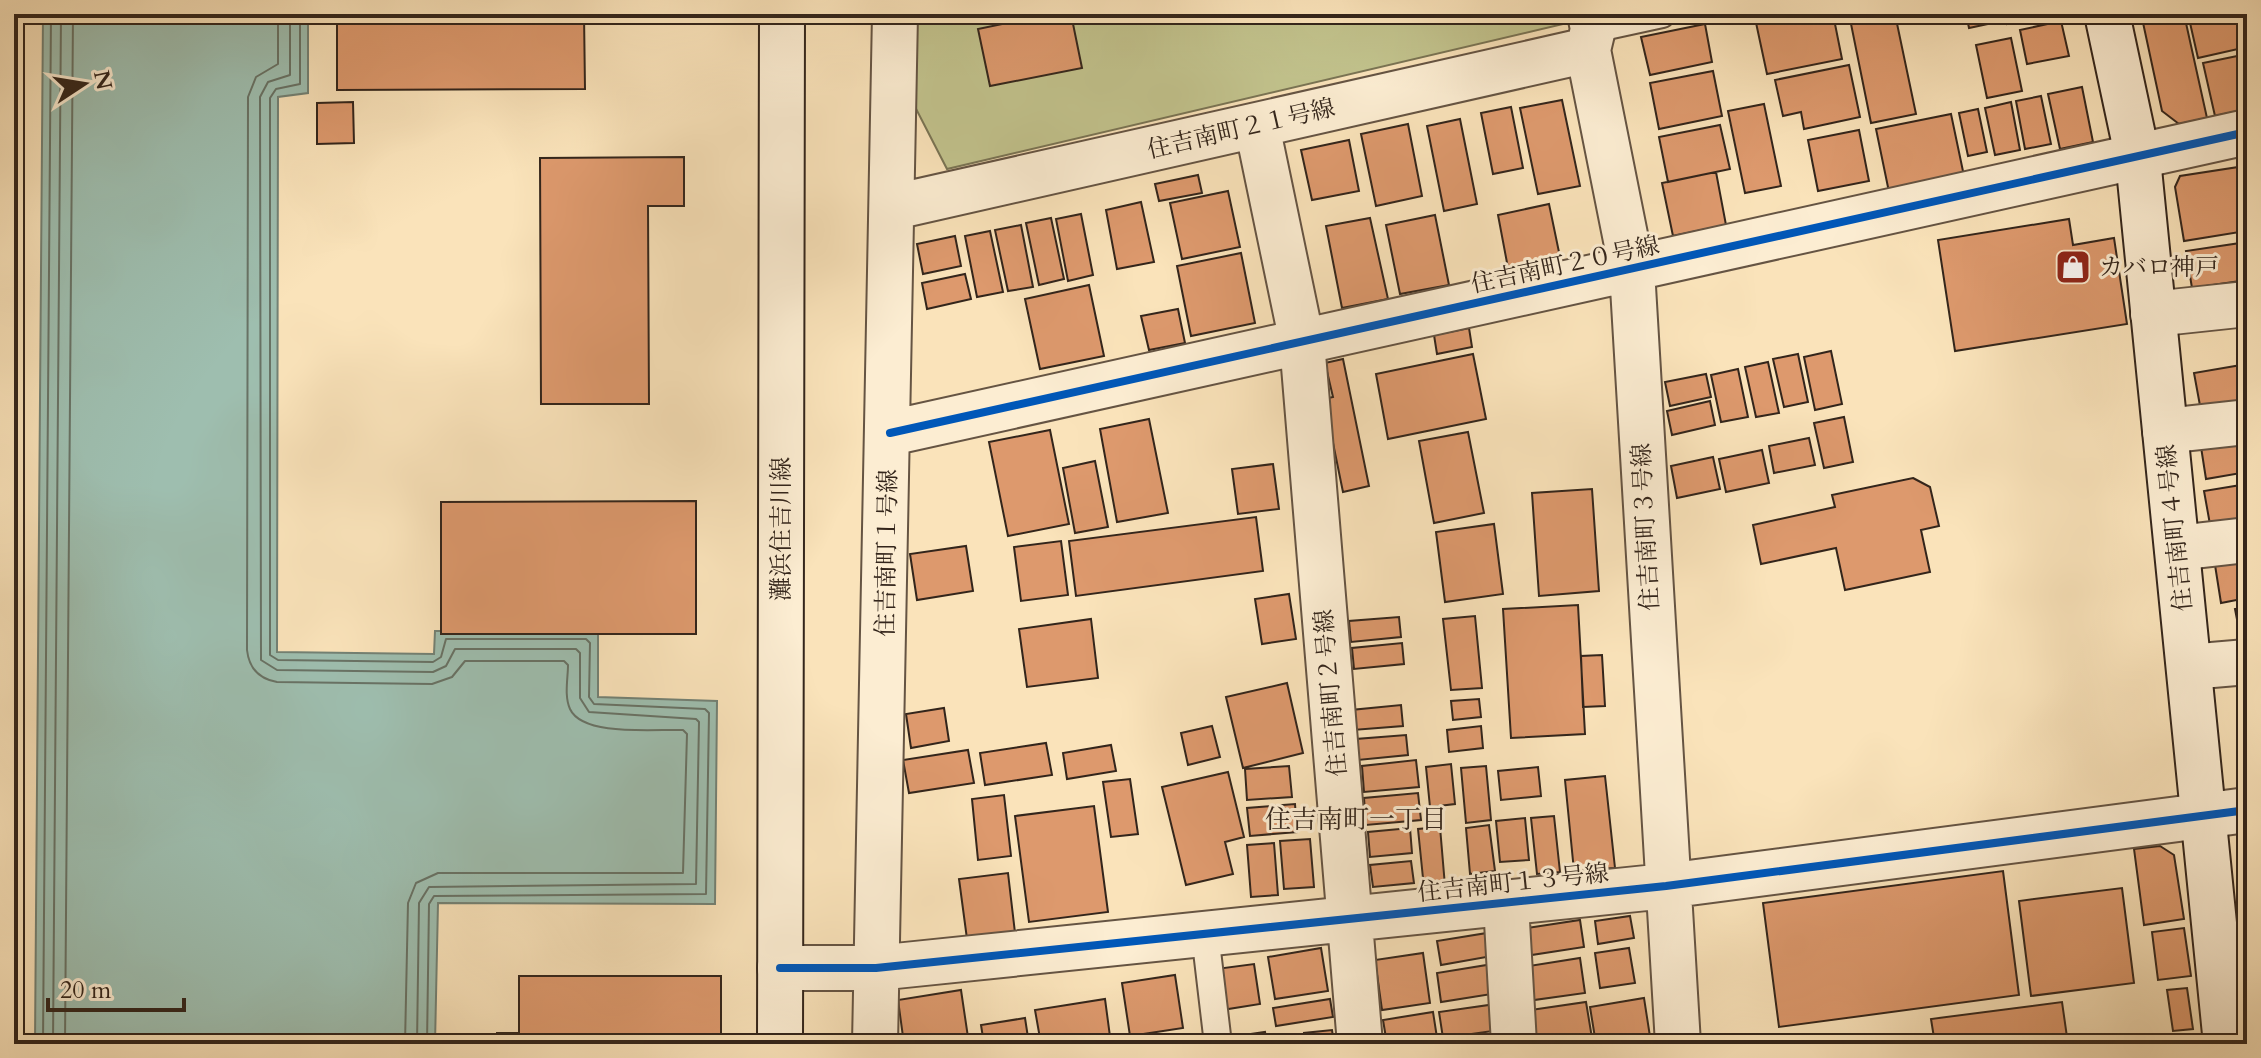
<svg xmlns="http://www.w3.org/2000/svg" width="2261" height="1058" viewBox="0 0 2261 1058" font-family="Cardo,'Noto Serif JP',serif">
<rect width="100%" height="100%" fill="#fae3ba"/>
<filter id="stains"><feTurbulence type="fractalNoise" baseFrequency=".0025" numOctaves="4"/><feColorMatrix values="0 0 0 0 .2 0 0 0 0 .09 0 0 0 0 .02 0 0 0 .5 -.17"/></filter>
<radialGradient id="worn" r=".72"><stop offset=".6" stop-color="#630" stop-opacity="0"/><stop offset="1" stop-color="#630" stop-opacity=".3"/></radialGradient>
<path fill="#c2c38d" stroke="#7a7454" stroke-width="2" d="M912,14H1561L1563,24L947,169L911,99Z"/>
<path fill="#9ebeaf" stroke="#738174" stroke-width="2" d="M43,14H308V93L278,97L277,652L434,654L435,631H598V697L717,701L715,904L438,903L435,1044H35Z"/>
<g fill="none" stroke-linecap="round" stroke-linejoin="round">
<path stroke="#687265" stroke-width="2" d="M278,14V64L256,77L248,97L247,650C249,668 259,679 277,682L432,684L452,677L465,661H564L568,665C568,678 564,696 570,709C583,737 655,729 683,730L687,734L683,873H438L416,883L408,903L405,1044
M290,14V75L268,82L260,97L261,660L277,670L433,672L446,666L455,649H576L580,653V698L589,712L696,719L699,722L696,884L429,887L419,903L417,1044
M300,14V84L276,89L270,98V655L278,660L433,662L441,657L446,639H586L590,643L589,697L594,704L705,709L709,713L706,894L434,896L429,904L427,1044
M43,1044L51,14
M53,1044L61,14
M65,1044L73,14"/>
</g>
<path fill="#dd996d" stroke="#33251b" stroke-width="2" d="M337,14H584L585,89L337,90Z
M1050,14H1071L1082,68L990,86L978,29Z
M1776,14H1833L1842,59L1767,74L1755,18Z
M1849,14H1895L1916,114L1871,123Z
M1966,14H2001L2002,21L1969,28Z
M2005,14H2057L2007,24Z
M2161,14H2184L2207,118L2179,124L2162,111L2142,18Z
M2188,14H2247V47L2198,58Z
M2061,21L2069,56L2027,64L2020,30Z
M1705,24L1712,62L1650,75L1641,37Z
M2011,38L2022,91L1987,98L1976,45Z
M2247,54V109L2215,116L2203,63Z
M1849,65L1860,117L1804,129L1801,112L1783,116L1775,80Z
M1713,71L1722,116L1659,129L1650,83Z
M2082,87L2093,142L2060,149L2048,94Z
M2041,96L2051,144L2025,149L2016,101Z
M1562,100L1580,186L1538,194L1520,108Z
M353,102L354,143L317,144V103Z
M2011,102L2020,150L1995,155L1985,108Z
M1764,104L1781,186L1745,193L1728,111Z
M1511,107L1523,168L1493,174L1481,113Z
M1978,109L1987,152L1968,156L1959,113Z
M1951,114L1964,176L1889,192L1876,129Z
M1460,119L1477,204L1444,211L1427,126Z
M1408,124L1422,196L1376,206L1361,134Z
M1720,125L1730,169L1668,182L1659,137Z
M1859,130L1869,181L1818,191L1808,140Z
M1349,140L1359,191L1312,200L1301,150Z
M684,157V206H648L649,404H541L540,158Z
M2245,166L2247,203L2242,204L2246,231L2184,241L2175,187L2180,176Z
M1716,172L1726,225L1673,236L1662,183Z
M1198,175L1202,193L1159,201L1155,184Z
M1228,191L1240,247L1182,259L1170,203Z
M1141,202L1154,262L1117,269L1106,210Z
M1549,204L1560,257L1508,268L1498,215Z
M1081,214L1093,275L1068,281L1056,219Z
M1435,215L1449,285L1400,294L1386,225Z
M1051,218L1064,279L1039,285L1026,223Z
M1370,218L1388,299L1342,308L1326,226Z
M2069,219L2073,245L2114,238L2127,324L1955,351L1938,240Z
M1021,225L1033,287L1008,291L995,230Z
M990,231L1003,292L977,297L965,236Z
M955,236L961,266L923,274L917,244Z
M2247,242V280L2192,288L2186,251Z
M1241,253L1255,323L1191,336L1177,266Z
M965,274L971,299L927,309L922,283Z
M1089,285L1104,356L1040,369L1025,299Z
M1178,309L1185,343L1149,350L1141,316Z
M1469,328L1472,347L1437,354L1434,335Z
M1831,351L1842,404L1815,410L1804,357Z
M1473,354L1486,419L1388,439L1376,374Z
M1798,354L1808,402L1784,407L1773,359Z
M1343,359L1369,486L1343,492L1324,399L1333,397L1325,363Z
M1768,362L1779,413L1756,417L1745,367Z
M2247,364V403L2201,411L2194,373Z
M1738,369L1748,417L1721,422L1711,375Z
M1706,374L1711,397L1670,406L1665,382Z
M1710,401L1715,425L1672,435L1667,411Z
M1844,417L1853,462L1824,468L1814,423Z
M1149,419L1168,513L1117,522L1100,429Z
M1050,430L1069,524L1008,536L989,442Z
M1468,432L1484,513L1434,523L1419,441Z
M1809,438L1815,465L1774,473L1769,446Z
M2247,439V472L2206,479L2201,447Z
M1762,450L1769,483L1726,492L1719,459Z
M1713,457L1720,489L1677,498L1671,466Z
M1095,461L1108,527L1075,533L1063,468Z
M1273,464L1279,509L1238,514L1232,469Z
M1913,478L1930,487L1939,526L1921,530L1930,572L1845,590L1836,548L1761,564L1753,525L1835,507L1832,495Z
M2247,484V524L2211,530L2204,491Z
M1592,489L1599,591L1539,596L1532,493Z
M696,501V634H441V502Z
M1256,517L1263,571L1076,596L1069,541Z
M1494,524L1503,594L1445,602L1436,532Z
M1061,541L1068,595L1021,601L1014,547Z
M966,546L973,591L917,600L910,554Z
M2247,560V598L2221,603L2215,565Z
M1289,594L1296,639L1262,644L1255,599Z
M1578,605L1585,734L1511,738L1503,609Z
M2247,607V639L2241,640L2235,609Z
M1475,616L1482,688L1451,690L1443,619Z
M1399,617L1401,637L1351,642L1349,621Z
M1091,619L1098,678L1027,687L1019,629Z
M1402,643L1404,664L1354,669L1352,648Z
M1602,655L1605,706L1583,707L1581,656Z
M1287,683L1303,753L1243,768L1226,697Z
M2247,683V720H2243L2237,684Z
M1479,699L1481,717L1453,720L1451,701Z
M1401,705L1403,726L1353,730L1351,710Z
M944,708L949,741L911,748L906,714Z
M1212,726L1220,757L1188,765L1181,733Z
M1481,726L1483,748L1449,752L1447,730Z
M1406,735L1408,755L1358,760L1356,739Z
M1046,743L1052,775L985,785L980,753Z
M1111,745L1116,771L1067,779L1063,753Z
M968,750L974,783L909,793L903,760Z
M1416,760L1419,787L1364,792L1362,766Z
M1451,764L1455,804L1430,807L1426,767Z
M1289,766L1292,797L1247,800L1245,769Z
M1486,766L1491,820L1466,823L1461,768Z
M1538,767L1541,796L1501,800L1498,771Z
M1228,772L1244,837L1225,842L1233,874L1186,885L1162,787Z
M1605,776L1615,868L1574,871L1565,780Z
M1130,779L1138,834L1111,837L1103,782Z
M1418,793L1421,820L1366,825L1364,798Z
M1004,795L1011,856L978,860L972,799Z
M1295,804L1297,832L1250,836L1247,808Z
M1094,806L1108,912L1029,922L1015,816Z
M1554,816L1560,872L1537,874L1531,818Z
M1525,818L1529,860L1500,862L1496,821Z
M1489,825L1495,871L1470,874L1466,828Z
M1440,827L1445,886L1424,888L1418,829Z
M1410,828L1412,853L1370,857L1368,832Z
M1310,839L1314,887L1284,889L1280,841Z
M1274,843L1278,895L1251,897L1247,845Z
M2160,846L2174,855L2184,919L2144,925L2134,849Z
M2247,853V925L2241,862Z
M1411,861L1414,883L1373,887L1370,865Z
M2003,871L2019,995L1779,1027L1763,903Z
M1008,873L1015,933L967,939L959,879Z
M2122,888L2134,983L2031,996L2019,901Z
M1630,916L1634,938L1598,944L1595,921Z
M1580,920L1584,947L1525,956L1521,929Z
M2184,928L2191,976L2158,980L2152,932Z
M1487,933L1492,956L1441,965L1437,941Z
M1321,948L1328,991L1275,999L1268,957Z
M1629,948L1635,983L1600,988L1595,953Z
M1423,953L1430,1003L1382,1010L1375,960Z
M1580,958L1585,993L1534,1000L1529,966Z
M1254,964L1260,1004L1222,1010L1216,969Z
M1493,964L1498,993L1441,1002L1437,973Z
M1175,975L1183,1028L1130,1036L1122,983Z
M519,976H721V1044H497V1033H519Z
M2187,988L2193,1029L2173,1031L2167,990Z
M961,990L969,1044H904L898,1000Z
M1644,998L1651,1043L1596,1044L1590,1007Z
M1105,999L1111,1044H1041L1035,1010Z
M1330,999L1333,1017L1276,1026L1273,1008Z
M1586,1002L1593,1044H1529L1524,1011Z
M2062,1002L2068,1044H1935L1931,1019Z
M1496,1004L1500,1030L1443,1038L1439,1012Z
M1433,1012L1438,1044H1387L1383,1020Z
M1025,1018L1029,1044H984L981,1025Z
M1332,1030L1334,1044H1305L1304,1033Z
M1265,1032L1267,1044H1224L1223,1038Z
M1495,1035L1496,1044H1444V1043Z"/>
<g fill="none" stroke-linecap="round" stroke-linejoin="round">
<defs>
<path id="lane" d="M1593,29L1662,14
M1205,934L1218,1044"/>
<path id="street" d="M1590,14L1593,29L1588,50L1632,270L1678,1044
M1257,126L1302,342L1360,1044
M894,207L1588,50
M2153,314L2247,304
M2165,431L2247,422
M890,433L2247,132
M2177,548L2247,540
M2189,667L2247,662
M1506,904L1514,1044
M780,968H876L1666,886L2247,810
M875,1044L895,14"/>
<path id="secondary" d="M2107,14L2138,159L2226,1044
M780,1044L782,14"/>
</defs>
<use href="#lane" stroke="#655443" stroke-width="30"/>
<use href="#street" stroke="#655443" stroke-width="48"/>
<use href="#secondary" stroke="#33251b" stroke-width="48"/>
<use href="#lane" stroke="#fcedd2" stroke-width="26"/>
<use href="#street" stroke="#fcedd2" stroke-width="44"/>
<use href="#secondary" stroke="#fcedd2" stroke-width="44"/>
<defs>
<path id="cycleway" d="M890,433L2247,132
M780,968H876L1666,886L2247,810"/>
</defs>
<use href="#cycleway" stroke="#fcedd2" stroke-width="13"/>
<use href="#cycleway" stroke="#0057b8" stroke-width="8"/>
</g>
<defs>
<symbol id="shop-square" viewBox="-11 -11 22 22"><rect x="-9" y="-9" width="18" height="18" rx="4" fill="#8f2418" stroke="#fcedd2"/><path d="M-5-2.5h2.3a2.7 3.5 0 0 1 5.4 0H5L5.5 6h-11ZM-1.5-2.5h3a1.5 2.3 0 0 0-3 0Z" fill="#fff"/></symbol>
</defs>
<g fill-rule="evenodd">
<use href="#shop-square" x="2053" y="247" width="40" height="40"/>
</g>
<g text-anchor="middle" dominant-baseline="central" stroke-width="6" stroke-linejoin="round" paint-order="stroke">
<g font-size="24" fill="#33251b" stroke="#fcedd2">
<text transform="translate(1241 129) rotate(-13)">住吉南町２１号線</text>
<text transform="translate(1565 265) rotate(-12)">住吉南町２０号線</text>
<text transform="translate(1646 527) rotate(-93)">住吉南町３号線</text>
<text transform="translate(2175 528) rotate(-96)">住吉南町４号線</text>
<text transform="translate(781 529) rotate(-90)">灘浜住吉川線</text>
<text transform="translate(887 553) rotate(-89)">住吉南町１号線</text>
<text transform="translate(1331 693) rotate(-95)">住吉南町２号線</text>
<text transform="translate(1513 883) rotate(-6)">住吉南町１３号線</text>
</g>
<g font-size="24" fill="#33251b" stroke="#fcedd2" text-anchor="start">
<text x="2099" y="267">カバロ神戸</text>
</g>
<g font-size="26" fill="#33251b" stroke="#fcedd2">
<text x="1356" y="819">住吉南町一丁目</text>
</g>
</g>
<rect width="2261" height="1058" fill="none" stroke="#fae3ba" stroke-width="48"/>
<rect x="16" y="16" width="2229" height="1026" fill="none" stroke="#33251b" stroke-width="4"/>
<rect x="24" y="24" width="2213" height="1010" fill="none" stroke="#33251b" stroke-width="2"/>
<g transform="translate(84 84) rotate(78)" stroke="#fcedd2" stroke-width="6" paint-order="stroke">
<path d="M0-6L14 30L0 20L-14 30Z" fill="#33251b"/>
<text y="-12" font-size="22" font-weight="bold" text-anchor="middle" fill="#33251b">N</text>
</g>
<path d="M48 998v12h136v-12" fill="none" stroke="#33251b" stroke-width="4"/>
<text x="60" y="998" font-size="24" fill="#33251b" stroke="#fcedd2" stroke-width="6" paint-order="stroke">20 m</text>
<rect width="100%" height="100%" filter="url(#stains)"/>
<rect width="100%" height="100%" fill="url(#worn)"/>
</svg>
